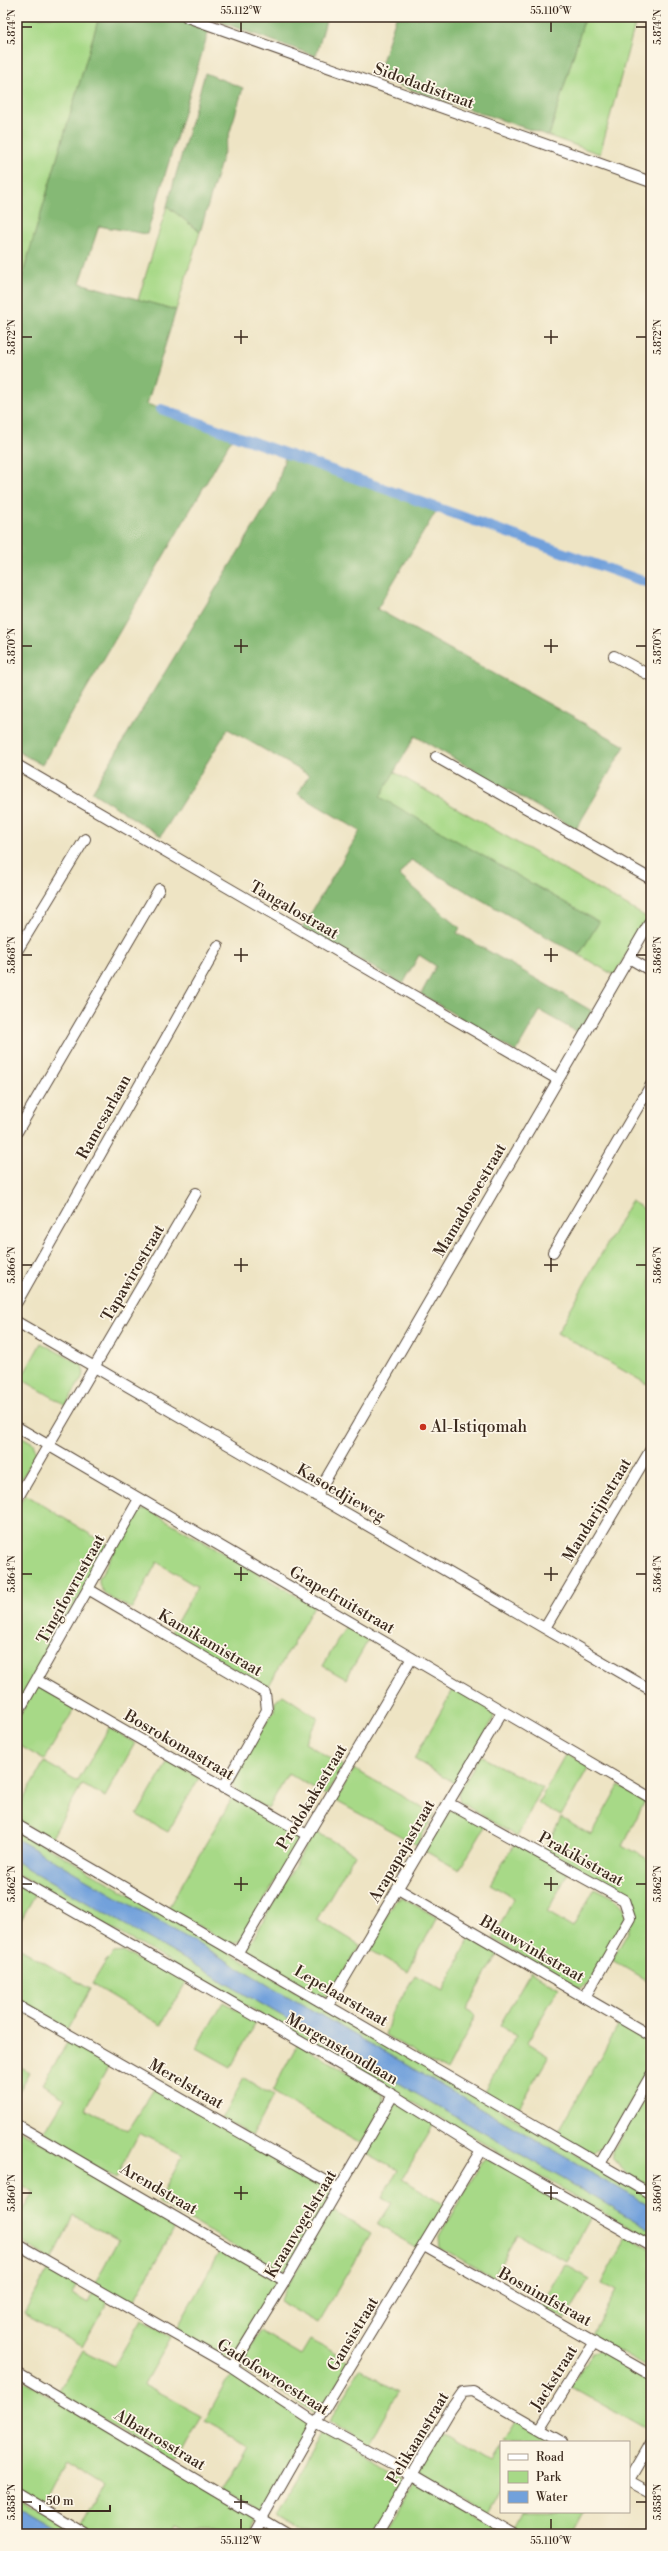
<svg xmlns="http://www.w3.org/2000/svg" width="668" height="2551" viewBox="0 0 668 2551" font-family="'Libre Bodoni',serif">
<rect width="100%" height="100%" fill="#fcf5e5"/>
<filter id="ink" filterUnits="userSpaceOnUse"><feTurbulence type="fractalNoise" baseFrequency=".025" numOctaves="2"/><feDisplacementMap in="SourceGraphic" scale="8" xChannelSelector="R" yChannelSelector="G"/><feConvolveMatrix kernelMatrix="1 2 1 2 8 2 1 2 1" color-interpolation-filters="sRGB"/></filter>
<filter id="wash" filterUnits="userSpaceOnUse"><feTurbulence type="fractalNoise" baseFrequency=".012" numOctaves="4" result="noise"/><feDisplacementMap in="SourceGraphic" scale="16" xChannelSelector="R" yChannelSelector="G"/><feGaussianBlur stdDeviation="0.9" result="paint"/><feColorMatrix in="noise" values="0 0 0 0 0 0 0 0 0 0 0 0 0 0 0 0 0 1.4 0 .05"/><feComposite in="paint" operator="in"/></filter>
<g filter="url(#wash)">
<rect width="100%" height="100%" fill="#eee4c4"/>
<path fill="#a7d987" stroke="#718252" d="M17,17H99L17,294Z
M585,17H637L600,154L549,136Z
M167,206L200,232L176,310L138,300Z
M394,772L648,918L614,975L579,955L599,922L379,797Z
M631,1201L651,1213V1377L647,1384L557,1333Z
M41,1343L82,1365L84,1374L66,1405L21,1379Z
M17,1434L33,1443L37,1453L17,1487Z
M25,1494L109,1546L17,1706V1509Z
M147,1509L314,1606L267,1689L171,1632L197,1587L157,1562L132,1609C118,1601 98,1596 99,1579L135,1512Z
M346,1626L369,1639L346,1679L323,1666Z
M40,1687L76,1706L44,1760L17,1744V1720L35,1689Z
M454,1688L486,1706L494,1713L493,1720L455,1783L414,1759Z
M283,1695L318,1718L305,1743L343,1766L326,1795L288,1773L268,1809C254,1801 232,1795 231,1778L274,1711L275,1702Z
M109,1728L135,1743L105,1797L82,1784L51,1839L17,1820V1811L44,1762L78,1781Z
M566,1753L589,1766L561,1816L538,1803Z
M480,1756L542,1788L517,1837L460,1802L458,1793Z
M169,1760L199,1778L168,1832L137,1815Z
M354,1769L434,1814L417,1845L336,1801Z
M619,1785L645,1801L623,1845L651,1861V1978L649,1982L612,1960L627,1934L634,1914L627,1899L543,1852L561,1818L591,1835Z
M233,1797L291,1831L298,1837L299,1842L240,1941L229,1944L168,1908Z
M455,1810L485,1826L459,1870L425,1851L447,1812Z
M17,1829L651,2198V2207L17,1839Z
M315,1831L355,1854L317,1919L360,1945L333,1992L326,1997L319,1996L246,1951Z
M515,1843L568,1873L547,1912L573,1927L595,1888C609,1895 624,1900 626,1917L590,1982L581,1988L574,1987L493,1939L514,1898L490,1884Z
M17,1862L651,2230V2240L17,1874Z
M17,1882L36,1893L17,1927Z
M402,1898L437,1917L408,1972L367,1948L395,1901Z
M471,1936L499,1953L466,2009L476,2015L447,2071L385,2035L391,2015L415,1975L443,1991Z
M17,1947L90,1989L67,2030L17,2001Z
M125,1952L137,1960L149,1958L188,1979L161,2025L92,1984L106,1961L114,1953Z
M530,1972L559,1988L527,2042L549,2056L517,2111L484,2092L517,2035L500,2025Z
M223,2002L257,2020L231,2067L197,2048Z
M17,2009L27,2015L17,2033Z
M620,2023L651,2041V2067L605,2146L593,2153L557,2134Z
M70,2038L111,2062L85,2108L127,2131L154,2088L330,2190L331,2197L288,2268L277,2271L158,2202L183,2155L139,2133L116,2178L42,2137L65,2098L43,2084Z
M298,2043L383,2093L385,2104L361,2143L272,2092Z
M17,2065L30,2072L17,2095Z
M244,2078L273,2096L252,2136L222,2119Z
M651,2082V2188L625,2172L613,2159V2151Z
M398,2102L435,2122L402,2179L446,2205L420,2249L378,2225L392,2203L382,2197L397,2170L365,2152L392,2104Z
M17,2129L179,2220L131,2306L94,2285L118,2240L74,2216L52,2260L17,2239V2221L34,2192L17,2182Z
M487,2158L592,2215L566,2262L517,2234L493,2278L440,2247L439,2236L482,2162Z
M331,2210L371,2233L318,2323L279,2301Z
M627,2236L651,2249V2370L591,2336L616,2291L601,2283Z
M222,2247L275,2279L276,2287L234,2357L228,2359L175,2332Z
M565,2265L589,2279L565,2319L541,2306Z
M49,2268L77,2284L72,2294L88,2303L93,2293L108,2301L82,2347L24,2314Z
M141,2320L170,2337L144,2384L202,2415L178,2460L174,2462L58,2393L83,2350L114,2366Z
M260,2331L301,2355L310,2340L351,2362L317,2414L244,2369L242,2362Z
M601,2351L651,2379V2432L571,2387L592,2353Z
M359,2369L398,2392L368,2445L330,2421Z
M232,2376L238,2378L308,2418L312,2425L261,2512L222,2490L248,2445L205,2421L227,2381Z
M19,2378L255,2519L252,2534H188L175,2527L171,2534H93L80,2527L104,2484L66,2461L44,2504L17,2489V2382Z
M517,2420L555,2442H504Z
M324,2432L404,2476L373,2534H301L276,2519L274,2515L320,2434Z
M443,2433L492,2462L501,2447V2491L488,2514L422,2476L421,2467Z
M414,2482H417L508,2534H381Z
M17,2496L81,2534H67L17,2505Z
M524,2512H585L573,2534H524L515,2529Z"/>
<path fill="#85b974" stroke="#607249" d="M99,17H175L209,30L147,234L99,226L80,283L176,310L147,404L234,435L42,765L17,751V294Z
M206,17H327L316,56Z
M396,17H585L549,136L377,78Z
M205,73L243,88L200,232L167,206Z
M286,453L438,508L377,609L625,746L576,829L415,736L380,797L599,922L579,955L411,860L399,875L460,928L457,933L592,1011L579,1033L540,1011L516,1052L421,994L436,966L419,955L403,984L302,928L360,831L298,794L309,775L228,729L161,836L92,792L276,490Z"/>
<path fill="#72a1db" stroke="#56667c" d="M17,1839L651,2207V2230L17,1862Z
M17,2505L67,2534H28L17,2528Z"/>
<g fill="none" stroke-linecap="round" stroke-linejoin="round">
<path stroke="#72a1db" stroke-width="10" d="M161,409L651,584"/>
</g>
</g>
<g filter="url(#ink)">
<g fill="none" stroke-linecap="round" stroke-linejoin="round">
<defs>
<path id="street" d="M187,17L651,182
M614,656L651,676
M436,757L651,879
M17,765L557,1079
M17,951L85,839
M629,958L651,971
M17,1132L159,889
M553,1252L651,1085
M17,1302L218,946
M17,1322L651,1690
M17,1427L651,1798
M316,1496L651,920
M17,1499L196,1193
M88,1589L265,1693L267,1710L223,1788
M545,1628L651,1449
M37,1680L307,1835
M17,1714L139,1499
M448,1803L624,1900L630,1918L585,1997
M17,1825L651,2194
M17,1879L393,2095L481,2150L651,2246
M398,1889L651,2036
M238,1952L412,1658
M17,2005L339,2189
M328,2006L502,1712
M17,2125L285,2281
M600,2164L651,2075
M17,2244L232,2367L316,2423L413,2475L514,2534
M424,2246L651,2375
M232,2367L285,2281L393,2095
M17,2373L287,2534
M540,2429L594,2342
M629,2480L651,2442
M629,2481L651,2493
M17,2493L85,2534
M253,2534L316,2423L481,2150
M377,2534L451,2409L463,2392L473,2391L562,2442"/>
</defs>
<use href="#street" stroke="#564637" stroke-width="12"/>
<use href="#street" stroke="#fff" stroke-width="10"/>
</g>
</g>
<path fill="none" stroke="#3b2a1e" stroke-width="1.5" d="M241,22V32M551,22V32M22,27H32M636,27H646M241,330V344M551,330V344M22,337H32M234,337H248M544,337H558M636,337H646M241,639V653M551,639V653M22,646H32M234,646H248M544,646H558M636,646H646M241,948V962M551,948V962M22,955H32M234,955H248M544,955H558M636,955H646M241,1258V1272M551,1258V1272M22,1265H32M234,1265H248M544,1265H558M636,1265H646M241,1567V1581M551,1567V1581M22,1574H32M234,1574H248M544,1574H558M636,1574H646M241,1877V1891M551,1877V1891M22,1884H32M234,1884H248M544,1884H558M636,1884H646M241,2186V2200M551,2186V2200M22,2193H32M234,2193H248M544,2193H558M636,2193H646M241,2495V2509M22,2502H32M234,2502H248M636,2502H646M241,2519V2529M551,2519V2529"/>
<circle fill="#c8321e" stroke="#fcf5e5" stroke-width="1.5" cx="423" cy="1427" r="4"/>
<g text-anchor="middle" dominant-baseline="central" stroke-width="3.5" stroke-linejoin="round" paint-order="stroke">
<g font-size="16" fill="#3b2a1e" stroke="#fcf5e5">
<text transform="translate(424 86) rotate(20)">Sidodadistraat</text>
<text transform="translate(294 910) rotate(30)">Tangalostraat</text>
<text transform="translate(104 1117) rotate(-61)">Ramesarlaan</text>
<text transform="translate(470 1200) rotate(-60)">Mamadosoestraat</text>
<text transform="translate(133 1273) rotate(-60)">Tapawirostraat</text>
<text transform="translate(341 1493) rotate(30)">Kasoedjieweg</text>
<text transform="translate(597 1510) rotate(-59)">Mandarijnstraat</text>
<text transform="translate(71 1589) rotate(-61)">Tingifowrustraat</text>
<text transform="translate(342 1600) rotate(30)">Grapefruitstraat</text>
<text transform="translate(210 1643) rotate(30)">Kamikamistraat</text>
<text transform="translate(179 1745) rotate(30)">Bosrokomastraat</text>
<text transform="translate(312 1797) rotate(-59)">Prodokakastraat</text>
<text transform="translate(402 1851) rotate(-60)">Arapapajastraat</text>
<text transform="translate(581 1859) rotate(29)">Prakikistraat</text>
<text transform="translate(532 1949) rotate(30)">Blauwvinkstraat</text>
<text transform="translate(341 1996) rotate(30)">Lepelaarstraat</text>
<text transform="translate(342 2049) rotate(30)">Morgenstondlaan</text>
<text transform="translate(186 2084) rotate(30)">Merelstraat</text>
<text transform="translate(159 2189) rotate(30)">Arendstraat</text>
<text transform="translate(301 2224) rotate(-59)">Kraanvogelstraat</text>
<text transform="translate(545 2297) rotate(29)">Bosnimfstraat</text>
<text transform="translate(353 2334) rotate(-59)">Gansistraat</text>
<text transform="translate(273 2377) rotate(32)">Gadofowroestraat</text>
<text transform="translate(554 2378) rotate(-58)">Jackstraat</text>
<text transform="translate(418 2438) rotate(-59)">Pelikaanstraat</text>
<text transform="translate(160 2440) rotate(31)">Albatrosstraat</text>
</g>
<g font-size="16" fill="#3b2a1e" stroke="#fcf5e5" text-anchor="start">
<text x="431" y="1427">Al-Istiqomah</text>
</g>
</g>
<rect width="668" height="2551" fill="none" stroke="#fcf5e5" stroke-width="44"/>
<rect x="500" y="2441" width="130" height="72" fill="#fcf5e5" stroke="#afa495"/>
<rect x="508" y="2454" width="20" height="6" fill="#ffffff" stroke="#afa495"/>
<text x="536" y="2461" font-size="12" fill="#3b2a1e">Road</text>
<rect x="508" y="2471" width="20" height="12" fill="#a7d987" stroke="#afa495"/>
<text x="536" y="2481" font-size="12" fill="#3b2a1e">Park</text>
<rect x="508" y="2491" width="20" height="12" fill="#72a1db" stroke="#afa495"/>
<text x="536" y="2501" font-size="12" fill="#3b2a1e">Water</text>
<path d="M40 2505v6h70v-6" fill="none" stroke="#3b2a1e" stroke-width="2"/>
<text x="46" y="2505" font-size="12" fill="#3b2a1e" stroke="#fcf5e5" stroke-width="3" paint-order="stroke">50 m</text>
<rect x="22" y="22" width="624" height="2507" fill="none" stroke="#3b2a1e" stroke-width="1.5"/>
<g font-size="10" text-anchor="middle" fill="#3b2a1e">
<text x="241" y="14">55.112°W</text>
<text x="551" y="14">55.110°W</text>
<text transform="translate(11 27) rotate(-90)" y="4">5.874°N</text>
<text transform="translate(657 27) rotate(-90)" y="4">5.874°N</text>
<text transform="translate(11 337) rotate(-90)" y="4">5.872°N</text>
<text transform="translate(657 337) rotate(-90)" y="4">5.872°N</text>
<text transform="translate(11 646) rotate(-90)" y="4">5.870°N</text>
<text transform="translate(657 646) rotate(-90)" y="4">5.870°N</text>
<text transform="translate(11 955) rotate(-90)" y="4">5.868°N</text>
<text transform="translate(657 955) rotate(-90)" y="4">5.868°N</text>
<text transform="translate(11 1265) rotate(-90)" y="4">5.866°N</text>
<text transform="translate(657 1265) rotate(-90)" y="4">5.866°N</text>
<text transform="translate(11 1574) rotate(-90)" y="4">5.864°N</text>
<text transform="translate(657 1574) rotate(-90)" y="4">5.864°N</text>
<text transform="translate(11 1884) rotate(-90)" y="4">5.862°N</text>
<text transform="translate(657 1884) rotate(-90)" y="4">5.862°N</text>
<text transform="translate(11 2193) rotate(-90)" y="4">5.860°N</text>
<text transform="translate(657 2193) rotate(-90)" y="4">5.860°N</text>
<text transform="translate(11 2502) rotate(-90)" y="4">5.858°N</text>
<text transform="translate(657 2502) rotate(-90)" y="4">5.858°N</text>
<text x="241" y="2544">55.112°W</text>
<text x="551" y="2544">55.110°W</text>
</g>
</svg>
